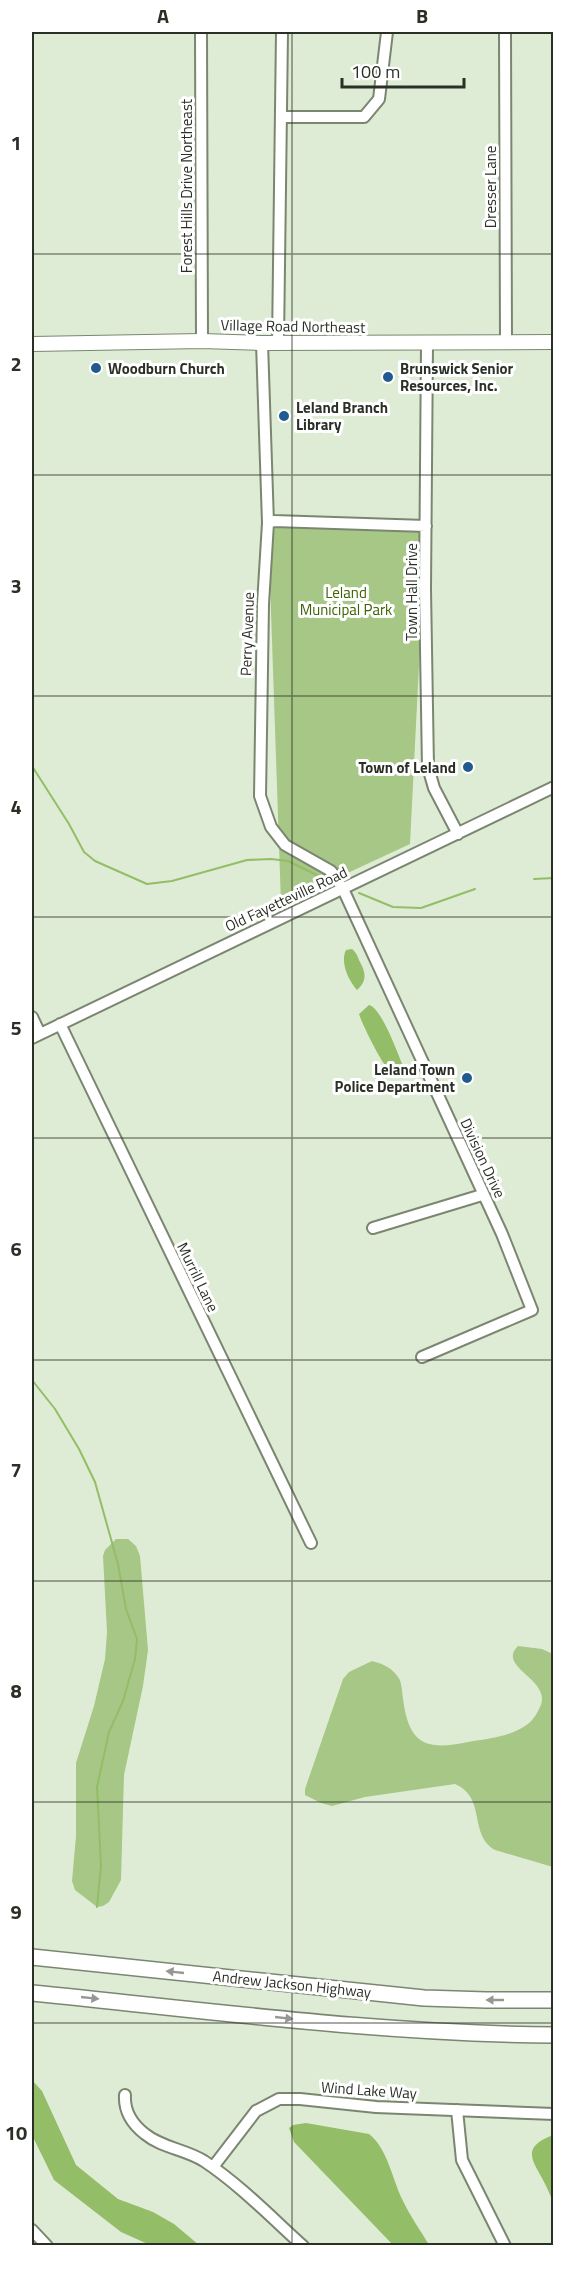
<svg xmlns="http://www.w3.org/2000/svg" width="585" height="2277" viewBox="0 0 585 2277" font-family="'Titillium Web',sans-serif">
<rect width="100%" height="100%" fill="#dfecd5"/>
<path fill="#a6c785" d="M268,523L426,526L410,844L281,904Z
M116,1539H128L136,1546L140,1556L148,1650L143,1686L124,1775L121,1880L109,1902L103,1906L97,1907L75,1890L72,1881L76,1836V1763L94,1706L105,1659L107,1632L103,1556L105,1550Z
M518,1646L542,1649L553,1654L552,1780L553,1867L495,1850C468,1834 487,1798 455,1784L365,1797L332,1806L321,1803L305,1795V1789L343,1679L349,1672L372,1661C383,1664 391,1667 398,1677C402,1682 402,1692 403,1699C409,1744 425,1751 468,1742C488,1739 508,1737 525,1726C532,1722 536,1715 539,1709C556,1680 495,1668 518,1646Z"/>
<path fill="#93bd67" d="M352,949C357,953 357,956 360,962C366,973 367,981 357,990C348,980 340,962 346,950Z
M369,1005C383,1009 399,1058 406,1073C402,1074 397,1075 392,1073C384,1069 362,1024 359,1014Z
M32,2080L42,2091L76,2165L118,2199L153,2212L174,2224L199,2245H150L121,2232L54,2180L32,2135Z
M306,2123L369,2134C388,2149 392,2179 403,2201C410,2216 421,2231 429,2245H393L294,2142L289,2128L293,2125Z
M553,2135V2202C550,2195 547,2187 543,2180C530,2157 523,2147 553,2135Z"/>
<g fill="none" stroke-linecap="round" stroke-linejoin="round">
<path stroke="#93bd67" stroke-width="2" d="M32,766L69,824L84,852L95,861L147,884L172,881L247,860L271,859L288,861L333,883
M534,879L554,878
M359,893L393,907L421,908L475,889
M32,1380L55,1409L79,1449L95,1482L118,1564L126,1609L137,1639L135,1659L123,1701L109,1732L97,1787L101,1866L97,1907"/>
<defs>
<path id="minor" d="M201,32L202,341
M505,32L506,343
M281,117H364L379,99L387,32
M262,343L268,523L263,604L260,796L271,827L285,845L331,871L343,889L502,1234L532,1310L422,1357
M278,343L282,32
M427,344L425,589L428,767L434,788L458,834
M268,523L274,521L426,526
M32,1017L40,1034
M60,1024L311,1543
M32,1038L554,787
M373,1228L482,1195
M125,2095C124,2111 132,2124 145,2134C162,2148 185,2149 204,2161C240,2185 271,2217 303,2246
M457,2110L462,2160L505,2246
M213,2167L256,2111L279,2099H300L376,2107L554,2114
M32,2230L47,2246"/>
<path id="major" d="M32,344L202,341L262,343L554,342"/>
<path id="highway" d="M32,1957L424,1998L486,2000H554
M32,1993C205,2010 379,2034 554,2035"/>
</defs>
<use href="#minor" stroke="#7b8671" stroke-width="14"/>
<use href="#major" stroke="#7b8671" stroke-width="16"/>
<use href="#highway" stroke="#7b8671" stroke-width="18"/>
<use href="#minor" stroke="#fff" stroke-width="10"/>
<use href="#major" stroke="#fff" stroke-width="14"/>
<use href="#highway" stroke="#fff" stroke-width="15"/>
</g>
<defs><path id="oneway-solid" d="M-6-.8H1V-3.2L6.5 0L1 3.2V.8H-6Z" transform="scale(1.5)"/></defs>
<g fill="#959893">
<use href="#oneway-solid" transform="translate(175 1972) rotate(-174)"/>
<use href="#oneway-solid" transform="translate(90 1998) rotate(6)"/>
<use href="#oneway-solid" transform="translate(495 2000) rotate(-180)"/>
<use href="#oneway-solid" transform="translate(284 2018) rotate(6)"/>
</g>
<path fill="none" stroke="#2b3027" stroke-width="1.5" stroke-opacity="0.55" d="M292,32V2246M32,254H554M32,475H554M32,696H554M32,917H554M32,1138H554M32,1360H554M32,1581H554M32,1802H554M32,2023H554"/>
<g fill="#205a91" stroke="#fff" stroke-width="2">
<circle cx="96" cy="368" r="6"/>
<circle cx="388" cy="377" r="6"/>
<circle cx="284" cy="416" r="6"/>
<circle cx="468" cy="767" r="6"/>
<circle cx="467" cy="1078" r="6"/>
</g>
<g text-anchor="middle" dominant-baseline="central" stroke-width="6" stroke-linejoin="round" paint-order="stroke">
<g font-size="15" fill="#2b3027" stroke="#fff">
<text transform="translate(186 186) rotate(-90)">Forest Hills Drive Northeast</text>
<text transform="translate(490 187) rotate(-90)">Dresser Lane</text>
<text transform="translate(293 326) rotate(1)">Village Road Northeast</text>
<text transform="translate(411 592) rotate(-90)">Town Hall Drive</text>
<text transform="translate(247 634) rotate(-88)">Perry Avenue</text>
<text transform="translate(286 899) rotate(-25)">Old Fayetteville Road</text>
<text transform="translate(483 1158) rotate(65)">Division Drive</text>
<text transform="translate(198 1277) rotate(64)">Murrill Lane</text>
<text transform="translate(292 1984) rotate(6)">Andrew Jackson Highway</text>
<text transform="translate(369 2090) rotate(4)">Wind Lake Way</text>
</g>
<g font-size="15" font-weight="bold" fill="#2b3027" stroke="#fff" text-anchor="start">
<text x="108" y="368">Woodburn Church</text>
<text x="400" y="368">Brunswick Senior<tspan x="400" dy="17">Resources, Inc.</tspan></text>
<text x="296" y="407">Leland Branch<tspan x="296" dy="17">Library</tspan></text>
<text x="456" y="767" text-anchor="end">Town of Leland</text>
<text x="455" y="1069" text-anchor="end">Leland Town<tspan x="455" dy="17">Police Department</tspan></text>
</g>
<g font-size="15" fill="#3e6200" stroke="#fff">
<text x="346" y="592">Leland<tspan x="346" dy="17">Municipal Park</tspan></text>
</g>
</g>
<rect width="585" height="2277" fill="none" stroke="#ffffff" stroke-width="66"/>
<path d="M342 78v9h122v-9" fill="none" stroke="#2b3027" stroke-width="3"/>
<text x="351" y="78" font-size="18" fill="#2b3027" stroke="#ffffff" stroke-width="4.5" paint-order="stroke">100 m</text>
<rect x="33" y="33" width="519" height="2211" fill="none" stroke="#2b3027" stroke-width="2"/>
<g font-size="20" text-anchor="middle" font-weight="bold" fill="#2b3027">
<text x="163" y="23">A</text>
<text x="422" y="23">B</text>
<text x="16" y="150">1</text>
<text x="16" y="371">2</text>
<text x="16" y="593">3</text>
<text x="16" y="814">4</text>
<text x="16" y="1035">5</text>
<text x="16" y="1256">6</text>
<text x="16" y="1477">7</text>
<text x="16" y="1698">8</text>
<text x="16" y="1919">9</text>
<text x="16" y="2140">10</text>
</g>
</svg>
